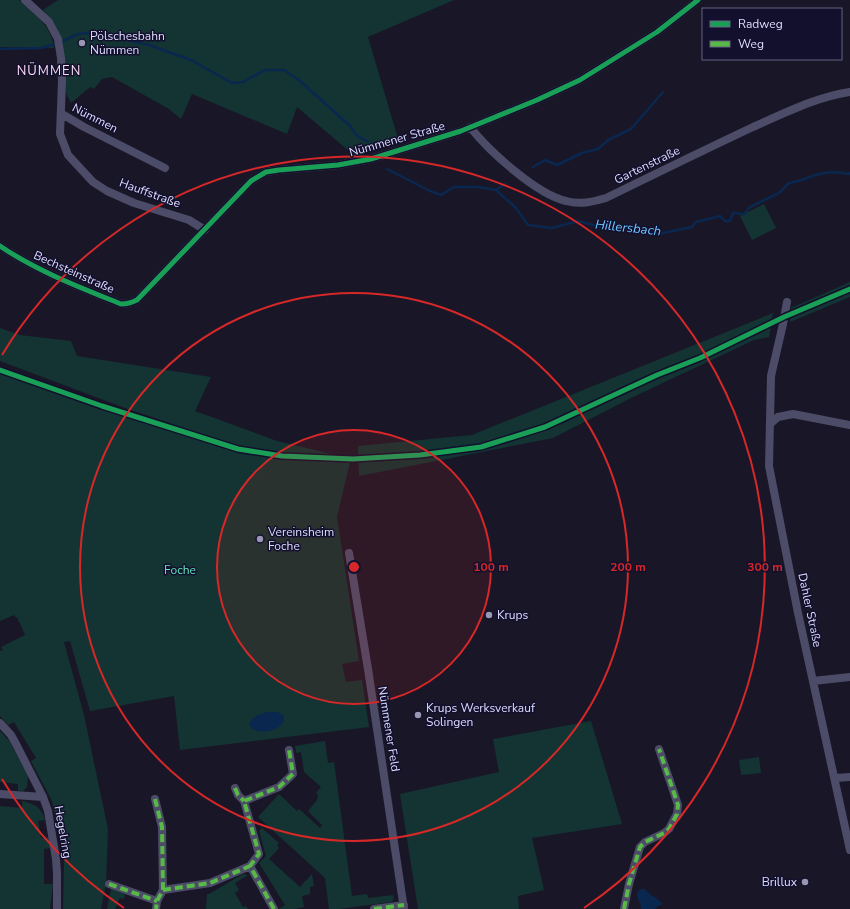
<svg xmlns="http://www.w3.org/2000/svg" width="850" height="909" viewBox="0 0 850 909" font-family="'Nunito Sans',sans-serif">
<rect width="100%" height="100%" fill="#191727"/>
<path fill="#133432" d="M0,0H19C34,14 52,26 54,48L0,47Z
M58,0H454L368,37L399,142L356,157L297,107L287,134L192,94L181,119L169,109L112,77L102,79L94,89L90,87L71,103L66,93L65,61L55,24L43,10Z
M764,204L776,228L752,240L740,216Z
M850,282V297L790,322V317L796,314L795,310L791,311V308Z
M773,313L769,337L754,340L633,397L553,438L359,476L358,446L472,435Z
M0,328L20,335L71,341L77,356L211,377L195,411L277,441L344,457L282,453L238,446L125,408L0,361Z
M0,373L236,452L282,459L350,462L337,517L359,661L342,664L346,682L362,680L369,727L180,750L174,696L90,711L70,641L64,642L84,715L108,829L106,883L101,909H63L64,860L52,801L31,761L36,758L14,722L8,725L0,716V651L3,650L1,647L25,635L17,617L16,618L14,615L0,621Z
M591,721L622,824L532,838L544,890L518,896L519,909H418L400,794L499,772L493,739Z
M0,731L10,742L28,776L27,787L23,791H18V784L0,782Z
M325,741L328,763L334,762L352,896L367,894L368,898L393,895L394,899L391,902L339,909H329L325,878L258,817L279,794L297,811L299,809L320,828L322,825L308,811L317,800L318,795L316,793L321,787L304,772L301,752L296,753L295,746Z
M759,757L761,773L741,775L739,760Z
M22,801C35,804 41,807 45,820L38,821L41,838L48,837L51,848L44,849V884H53L50,909H0V806L22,808Z
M262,828L279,843L277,845L279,848L269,859L300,887L312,874L314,886L310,887V894L302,896L304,907L294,909H279L285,905L259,863L266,856L259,831Z
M243,874L248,875L235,883L239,890L235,893L243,907L246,906L248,909H206L207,894H209Z
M111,889L125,894L124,899L120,898L115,909H107Z"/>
<path fill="#0a274f" d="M269,712H277L283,715L284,720C279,732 262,734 252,729L249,723C254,716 261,713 269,712Z
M641,889H645C649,894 651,895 656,898C659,900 660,903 664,904L660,905L655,909H641C641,901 632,895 641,889Z"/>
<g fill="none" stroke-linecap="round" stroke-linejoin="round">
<path stroke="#0a274f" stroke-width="2.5" d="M61,42L78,34L88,33L101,34L149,45L191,60L232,83L243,82L265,70H284L299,80L350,126L356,135L368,142
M0,49L41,48L56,44
M533,167L545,160L557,165L582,153L598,149L608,140L631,129L663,92
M387,169L430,191L441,195L454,187H479L496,190L505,184
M496,190L516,208L528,225L552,228L578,221L608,229H629L658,234L692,227L696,222L720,216L725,221H730L733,213L744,214L750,207L779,193L789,183C801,182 809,176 820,174C830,171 839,172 849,174L850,173"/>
<path stroke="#4c4c68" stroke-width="8" d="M25,0L49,22L58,39L61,58L62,81L60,134L68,155L80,168L93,182L107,191L134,203L189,220L205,230
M62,114L84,127L165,168
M470,127C489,151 536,194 566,201C580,205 592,202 606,198C655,174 704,150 753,127C785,113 816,97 850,92
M0,246C37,271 79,287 121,304C128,304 131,303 137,300L251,181L266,172L279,170L338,165L371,159L461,131L537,100L580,80L657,32L698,0
M787,302L783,324L771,376L769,466L798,613L850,850
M770,424L778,417L793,414L850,425
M349,553L368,669L404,909
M813,681L850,677
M0,723L11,735L16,744L43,797L48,811L56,859L57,873V909
M835,778L850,777
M235,788L238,795L244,801
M0,794L43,797
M155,799L162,827L163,890L157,901L156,909
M109,884L157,901
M163,890L210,883L250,866
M274,909L250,866L259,854L244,801L279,787L293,774L289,750
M374,909L404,905
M624,909L629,884L640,847L645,842L664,833L669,829L677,814L678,805L675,796L659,749"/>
<path stroke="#58b947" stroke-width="4" stroke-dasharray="8 4" stroke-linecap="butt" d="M235,788L238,795L244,801
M155,799L162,827L163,890L157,901L156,909
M109,884L157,901
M163,890L210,883L250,866
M274,909L250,866L259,854L244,801L279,787L293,774L289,750
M374,909L404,905
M624,909L629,884L640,847L645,842L664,833L669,829L677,814L678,805L675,796L659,749"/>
<defs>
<path id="cycleway" d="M0,246C37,271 79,287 121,304C128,304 131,303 137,300L251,181L266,172L279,170L338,165L371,159L461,131L537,100L580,80L657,32L698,0
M0,370L102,406L238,449L282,456L353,459L420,455L481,447L545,427L657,375L700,358L784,317L850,289"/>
</defs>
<use href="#cycleway" stroke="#13102e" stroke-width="8"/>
<use href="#cycleway" stroke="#1a9f57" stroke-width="5"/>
</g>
<circle cx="354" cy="567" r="137" fill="#d62828" fill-opacity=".12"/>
<g fill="none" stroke="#d62828" stroke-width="2">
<circle cx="354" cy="567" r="137"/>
<circle cx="354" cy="567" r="274"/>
<path d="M124 908A411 411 0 0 1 2 779M2 355A411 411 0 1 1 584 908"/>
</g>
<g fill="#9997b3" stroke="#13102e" stroke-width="1.5">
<circle cx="82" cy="43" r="4"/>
<circle cx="260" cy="539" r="4"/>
<circle cx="489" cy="615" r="4"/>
<circle cx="418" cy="715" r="4"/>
<circle cx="805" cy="882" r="4"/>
</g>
<g text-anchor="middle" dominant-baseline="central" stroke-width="3" stroke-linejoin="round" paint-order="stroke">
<g font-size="12" fill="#dedcff" stroke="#13102e" text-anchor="start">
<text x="90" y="36">Pölschesbahn<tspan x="90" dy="14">Nümmen</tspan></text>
<text x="268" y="532">Vereinsheim<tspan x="268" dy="14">Foche</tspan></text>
<text x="497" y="615">Krups</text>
<text x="426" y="708">Krups Werksverkauf<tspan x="426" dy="14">Solingen</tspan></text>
<text x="797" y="882" text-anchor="end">Brillux</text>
</g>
<g font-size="12" fill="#dedcff" stroke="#13102e">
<text transform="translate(95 118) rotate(27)">Nümmen</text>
<text transform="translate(397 139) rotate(-16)">Nümmener Straße</text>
<text transform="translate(647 165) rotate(-26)">Gartenstraße</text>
<text transform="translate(150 193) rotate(20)">Hauffstraße</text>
<text transform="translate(74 272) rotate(24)">Bechsteinstraße</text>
<text transform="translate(810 610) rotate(78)">Dahler Straße</text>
<text transform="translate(389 729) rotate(81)">Nümmener Feld</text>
<text transform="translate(63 832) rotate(80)">Hegelring</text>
</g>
<g font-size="12" fill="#5ee9bd" stroke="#13102e">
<text x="180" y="570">Foche</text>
</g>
<g font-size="13" letter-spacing="1" fill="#ffdef5" stroke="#13102e">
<text x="49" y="71">NÜMMEN</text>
</g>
<g font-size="13" font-style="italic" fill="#6ac5ff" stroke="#13102e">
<text transform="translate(628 228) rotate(6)">Hillersbach</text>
</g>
</g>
<circle cx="354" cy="567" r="6" fill="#d62828" stroke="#13102e" stroke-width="2"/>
<g font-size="12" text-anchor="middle" font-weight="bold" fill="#d62828" stroke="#13102e" stroke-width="3" stroke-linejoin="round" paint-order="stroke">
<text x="491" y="571">100 m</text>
<text x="628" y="571">200 m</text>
<text x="765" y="571">300 m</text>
</g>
<rect x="702" y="8" width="140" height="52" fill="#13102e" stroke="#646282"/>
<rect x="710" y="21" width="20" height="6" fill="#1a9f57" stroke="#646282"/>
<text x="738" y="28" font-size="12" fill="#dedcff">Radweg</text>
<rect x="710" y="41" width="20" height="6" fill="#58b947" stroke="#646282"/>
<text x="738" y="48" font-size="12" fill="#dedcff">Weg</text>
</svg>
